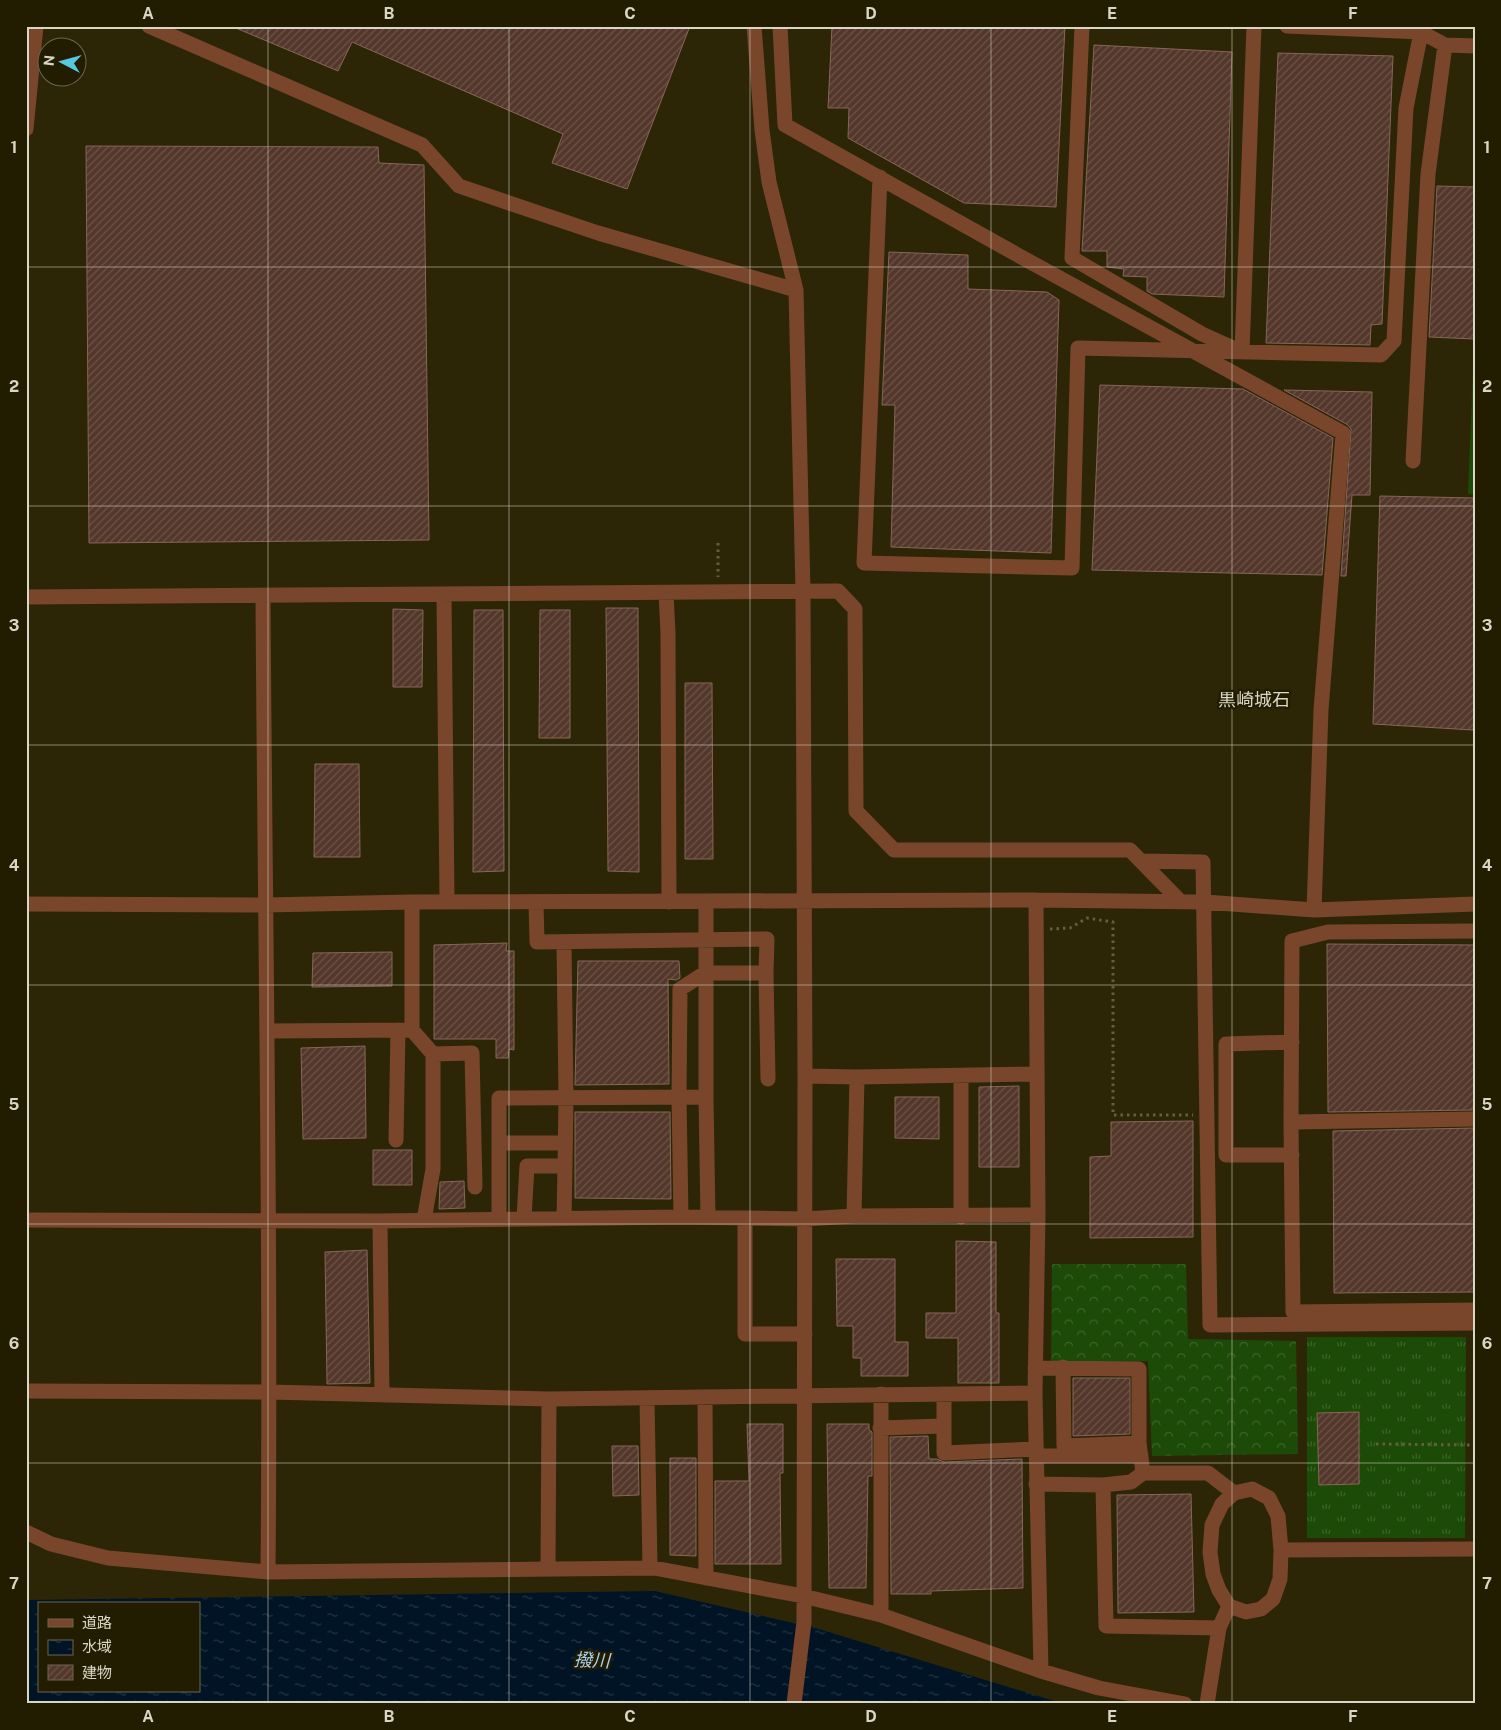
<svg xmlns="http://www.w3.org/2000/svg" width="1501" height="1730" viewBox="0 0 1501 1730" font-family="'Public Sans','Noto Sans JP',sans-serif">
<defs>
<pattern id="grass-tufts" width="24" height="20" patternUnits="userSpaceOnUse" patternTransform="scale(1.25)"><rect width="24" height="20" fill="#1c4b07"/><path d="M3 7l-1-3M5 7V3M7 7l1-3M15 17l-1-3M17 17v-4M19 17l1-3" fill="none" stroke="#3c642a"/></pattern>
<pattern id="forest-crowns" width="20" height="18" patternUnits="userSpaceOnUse" patternTransform="scale(1.25)"><rect width="20" height="18" fill="#1c4b07"/><path d="M2 6a3 3 0 1 1 6 0M12 15a3 3 0 1 1 6 0" fill="none" stroke="#3c642a"/></pattern>
<pattern id="water-ripples" width="26" height="14" patternUnits="userSpaceOnUse" patternTransform="scale(1.25)"><rect width="26" height="14" fill="#001425"/><path d="M2 4q2-2 4 0t4 0M15 11q2-2 4 0t4 0" fill="none" stroke="#253543"/></pattern>
<pattern id="building-hatch" width="6" height="6" patternUnits="userSpaceOnUse" patternTransform="scale(1.25)"><rect width="6" height="6" fill="#54372b"/><path d="M-1 1l2-2M0 6l6-6M5 7l2-2" fill="none" stroke="#6c5348"/></pattern>
</defs>
<rect width="100%" height="100%" fill="#2c2607"/>
<path fill="url(#grass-tufts)" d="M1307,1337H1466L1465,1538H1307Z"/>
<path fill="url(#forest-crowns)" d="M1052,1264H1186L1188,1339L1296,1341L1298,1454L1152,1456L1148,1361L1051,1363Z"/>
<path fill="#1c4b07" d="M1474,343H1475V495L1468,494Z"/>
<path fill="url(#water-ripples)" fill-rule="evenodd" d="M655,1591L819,1629L1064,1704H881L858,1700L620,1704H26V1600ZM39,1604H199V1691H39Z"/>
<path fill="url(#building-hatch)" stroke="#866658" d="M231,26H690L627,189L552,163L563,134L352,42L338,71Z
M832,26H1065L1056,207L964,203L848,138L849,108H828Z
M1094,45L1232,52L1224,297L1152,294L1147,291V277L1123,276L1124,269L1107,267V251H1082Z
M1278,53L1393,56L1382,324L1371,325L1370,345L1266,343Z
M86,146L378,147L379,163L424,165L429,540L89,543Z
M1437,186L1475,187V339L1429,337Z
M889,252L968,255V289L1047,292L1059,300L1051,553L891,547L895,405H882Z
M1100,385L1243,389L1333,438L1322,575L1092,570Z
M1284,390L1372,392L1370,495H1352L1346,576H1341L1351,429L1348,425Z
M1380,496L1475,498V719L1473,730L1373,724Z
M606,608H638L639,872L608,871Z
M393,609L423,610L422,687H393Z
M474,610H503L504,871L473,872Z
M540,610H570V738H539Z
M685,683H712L713,859H685Z
M315,764H359L360,857H314Z
M507,943L506,951H514V1050L509,1049L508,1058H496V1039H434V945Z
M1327,944L1475,945V1110L1328,1112Z
M392,952V986L312,987L313,953Z
M578,961H679L680,978L676,980L668,979L669,1084L575,1085Z
M365,1046L366,1138L303,1139L301,1048Z
M1019,1086V1167H979V1087Z
M895,1097H939V1139L895,1138Z
M575,1112H670L671,1199L575,1198Z
M1193,1121V1237L1090,1238V1157L1111,1156V1122Z
M1475,1128V1292L1334,1293L1333,1131Z
M373,1150H412V1185H373Z
M464,1181L465,1208L439,1209L440,1182Z
M956,1241L996,1242V1313H999V1383H958V1338H926V1313H956Z
M367,1250L370,1383L327,1384L325,1252Z
M836,1259H895V1342H908V1376H861V1358H853V1326H837Z
M1073,1378H1130V1434L1073,1436Z
M1359,1412V1484L1319,1485L1317,1413Z
M747,1424H783V1473H780L781,1564H715V1481H749Z
M827,1424H869V1430L872,1432V1476H868L866,1588H829Z
M928,1436L929,1459H937L944,1462L1022,1459L1023,1588L931,1591V1594H891L890,1437Z
M612,1446H638L639,1495L613,1496Z
M670,1458H696V1556L670,1555Z
M1191,1494L1194,1612L1118,1613L1117,1495Z"/>
<g fill="none" stroke-linecap="round" stroke-linejoin="round">
<path stroke="#645f44" stroke-width="3" stroke-dasharray="2.5 4" stroke-linecap="butt" d="M718,543V577
M1050,929L1070,928L1087,918L1113,922V1115H1193
M1376,1444L1475,1445"/>
<path stroke="#79462c" stroke-width="15" d="M149,26L422,145L459,186L598,233L796,290
M754,26L762,130L769,182L796,290L803,591L805,1076L804,1622L794,1704
M780,26L785,125L1023,258L1343,433L1321,710L1314,910
M1082,26L1072,258L1202,334L1242,352L1254,26
M1287,26L1421,32L1445,45L1475,46
M26,129L36,26
M880,177L864,563L1072,568L1078,348L1381,355L1394,341L1406,108L1421,32
M1413,461L1428,174L1445,45
M666,593L668,633L669,902
M444,594L447,902
M263,596C265,921 271,1247 268,1572
M26,597L838,591L855,609L856,811L894,850H1130L1181,902
M1141,861L1203,862L1210,1325L1475,1323
M412,902V1030L433,1054L472,1053L475,1187
M536,903L537,942L767,939L766,973
M706,903V1097L708,1217
M26,904L265,905L412,902L1036,900L1205,902L1314,910L1475,904
M1475,931L1328,932L1292,941L1291,1122L1475,1119
M268,1031L412,1030
M805,1076L857,1077L1036,1074
M961,1076V1217
M1291,1122L1293,1312L1475,1310
M396,1140L398,1030
M499,1143H565
M1292,1155H1226V1044L1292,1042
M854,1216L857,1077
M681,1217L679,1097L680,989L705,973H766L768,1079
M499,1218V1098L706,1097
M524,1218L527,1166H565L566,1097L564,942
M564,1218L565,1166
M745,1218V1334H805
M26,1220L380,1221L681,1217L805,1219L854,1216L1038,1215
M424,1220L433,1169V1054
M380,1221L382,1395
M1063,1367L1064,1446L1139,1443
M1035,1368L1139,1369V1443L1143,1473H1208L1234,1493
M26,1391L270,1392L549,1399L1035,1393
M944,1394V1453L1036,1449
M705,1397L706,1578
M647,1398L650,1568
M880,1428L943,1426
M1036,1456H1141
M1036,1484L1103,1485L1131,1482L1143,1473
M1103,1485L1106,1626L1219,1628
M1252,1489L1269,1498L1278,1516L1281,1550L1280,1579L1273,1599L1261,1609L1246,1612L1229,1606L1219,1590L1213,1574L1210,1552L1212,1525L1222,1504L1234,1493Z
M26,1532L51,1544L108,1558L268,1572L654,1568L803,1596L881,1615L1041,1671L1035,1393L1038,1215L1036,900
M1281,1550L1475,1549
M548,1569L549,1399
M881,1615V1394
M1041,1671L1099,1688L1185,1704
M1207,1704L1219,1628L1229,1606"/>
</g>
<path fill="none" stroke="#d9d6c5" stroke-width="1" stroke-opacity="0.55" d="M268,26V1704M509,26V1704M750,26V1704M991,26V1704M1232,26V1704M26,267H1475M26,506H1475M26,745H1475M26,985H1475M26,1224H1475M26,1463H1475"/>
<g text-anchor="middle" dominant-baseline="central" stroke-width="4.5" stroke-linejoin="round" paint-order="stroke">
<g font-size="18" fill="#d9d6c5" stroke="#221c00">
<text x="1254" y="699">黒崎城石</text>
</g>
<g font-size="18" font-style="italic" fill="#abd4f2" stroke="#221c00">
<text transform="translate(592 1660) rotate(2)">撥川</text>
</g>
</g>
<rect width="1501" height="1730" fill="none" stroke="#221c00" stroke-width="55"/>
<rect x="38" y="1602" width="162" height="90" fill="#221c00" stroke="#6b664f"/>
<rect x="48" y="1619" width="25" height="8" fill="#79462c" stroke="#6b664f"/>
<text x="82" y="1628" font-size="15" fill="#d9d6c5">道路</text>
<rect x="48" y="1640" width="25" height="15" fill="url(#water-ripples)" stroke="#6b664f"/>
<text x="82" y="1652" font-size="15" fill="#d9d6c5">水域</text>
<rect x="48" y="1665" width="25" height="15" fill="url(#building-hatch)" stroke="#6b664f"/>
<text x="82" y="1678" font-size="15" fill="#d9d6c5">建物</text>
<g transform="translate(62 62) rotate(276)"><circle r="24" fill="#221c00" stroke="#6b664f"/>
<path d="M0-4L9 19L0 12L-9 19Z" fill="#56c9e0"/>
<text y="-8" font-size="14" font-weight="bold" text-anchor="middle" fill="#d9d6c5">N</text>
</g>
<rect x="28" y="28" width="1446" height="1674" fill="none" stroke="#d9d6c5" stroke-width="2"/>
<g font-size="16" text-anchor="middle" font-weight="bold" fill="#d9d6c5">
<text x="148" y="19">A</text>
<text x="389" y="19">B</text>
<text x="630" y="19">C</text>
<text x="871" y="19">D</text>
<text x="1112" y="19">E</text>
<text x="1353" y="19">F</text>
<text x="14" y="153">1</text>
<text x="1487" y="153">1</text>
<text x="14" y="392">2</text>
<text x="1487" y="392">2</text>
<text x="14" y="631">3</text>
<text x="1487" y="631">3</text>
<text x="14" y="871">4</text>
<text x="1487" y="871">4</text>
<text x="14" y="1110">5</text>
<text x="1487" y="1110">5</text>
<text x="14" y="1349">6</text>
<text x="1487" y="1349">6</text>
<text x="14" y="1589">7</text>
<text x="1487" y="1589">7</text>
<text x="148" y="1722">A</text>
<text x="389" y="1722">B</text>
<text x="630" y="1722">C</text>
<text x="871" y="1722">D</text>
<text x="1112" y="1722">E</text>
<text x="1353" y="1722">F</text>
</g>
</svg>
